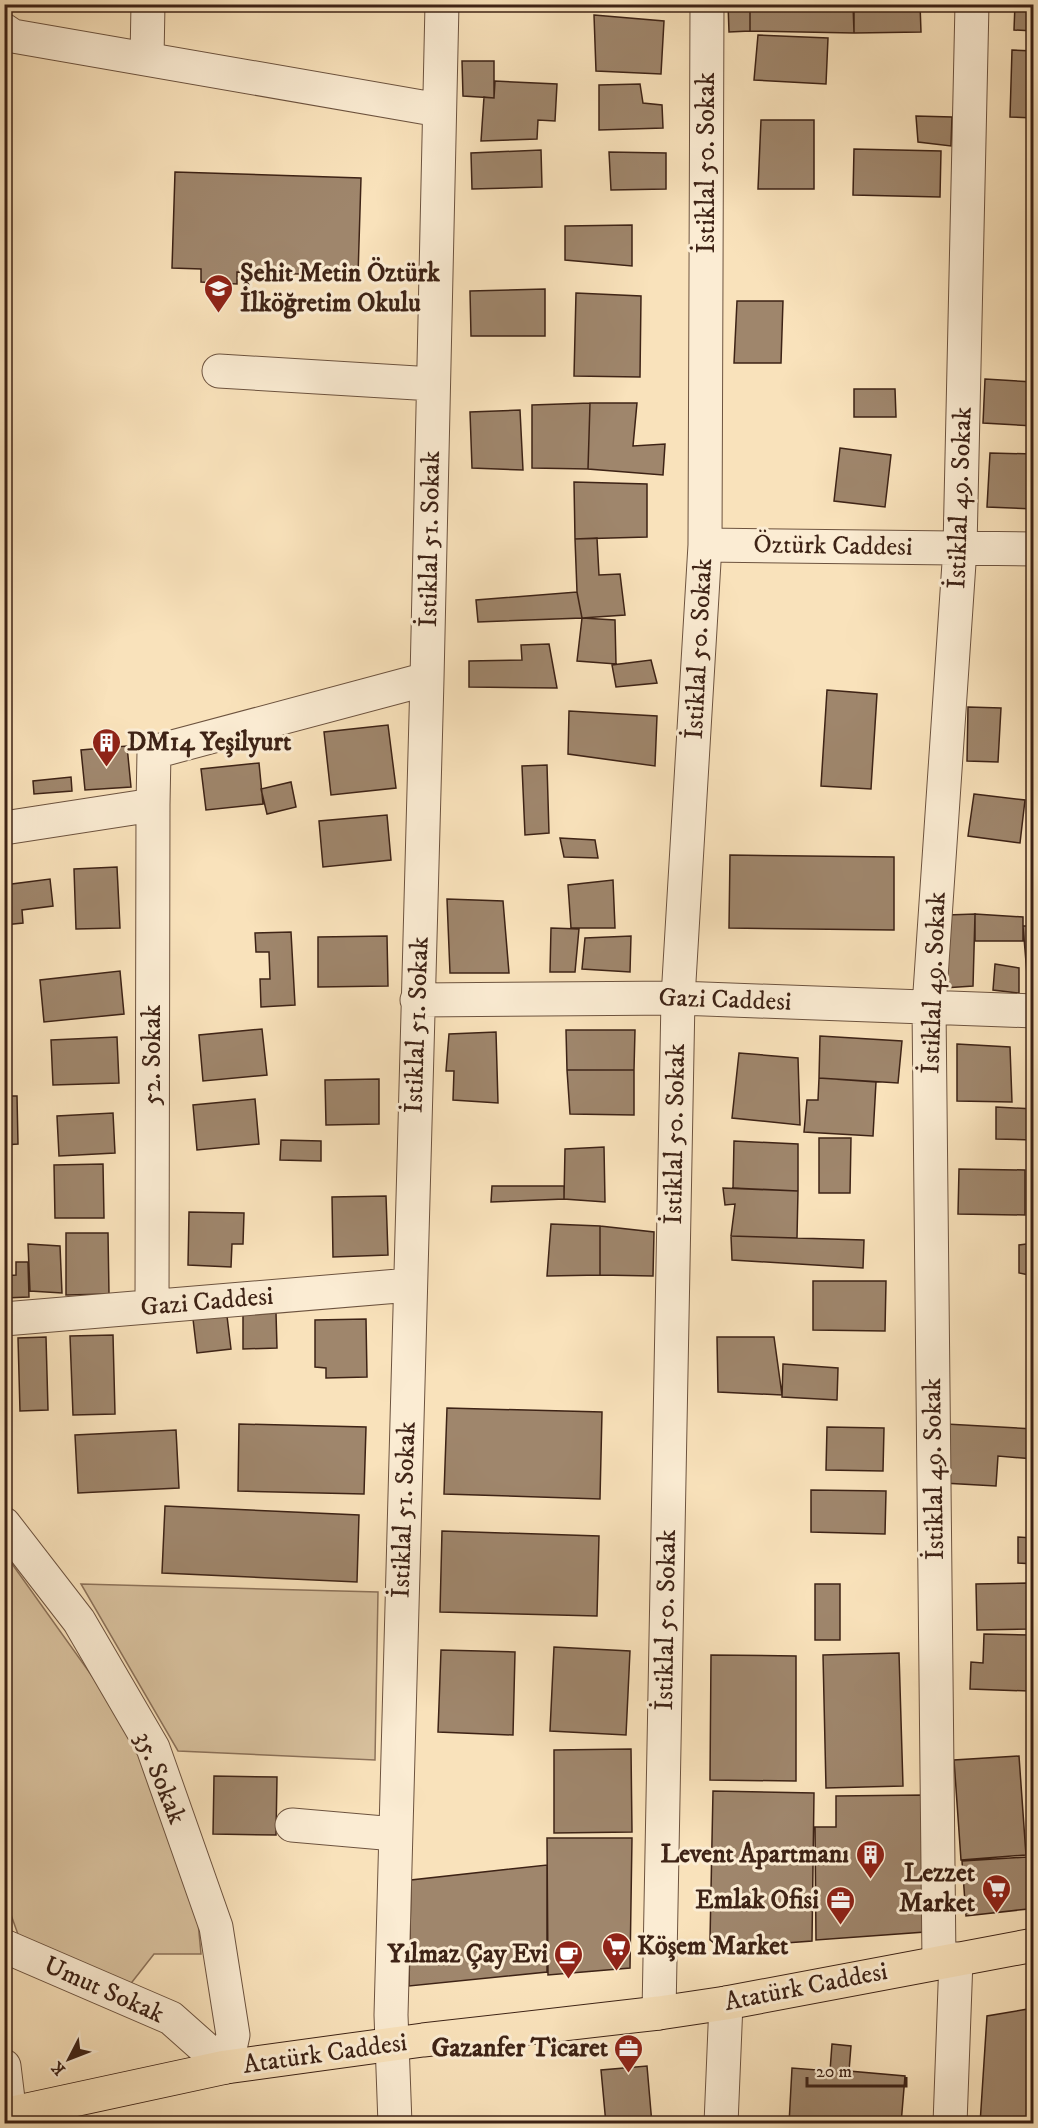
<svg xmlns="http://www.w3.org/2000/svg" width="1038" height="2128" viewBox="0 0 1038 2128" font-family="'IM FELL DW Pica',serif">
<rect width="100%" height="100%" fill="#f9e2bb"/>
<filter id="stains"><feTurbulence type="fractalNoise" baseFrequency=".00333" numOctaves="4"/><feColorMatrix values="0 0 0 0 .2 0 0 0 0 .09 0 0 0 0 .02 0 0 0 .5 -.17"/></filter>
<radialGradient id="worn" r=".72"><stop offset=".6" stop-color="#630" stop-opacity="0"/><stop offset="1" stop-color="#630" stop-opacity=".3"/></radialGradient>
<path fill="#d9c29f" stroke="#8c725a" stroke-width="1.5" d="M5,1554L137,1739L194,1879L201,1954H154L125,1991L20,1940L5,1898Z
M81,1584L378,1592L375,1760L178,1751Z"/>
<path fill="#9f866c" stroke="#3e2316" stroke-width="1.5" d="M728,4H750V31L729,32Z
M750,4H853L854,33L750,31Z
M854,4H920L921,32L854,33Z
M1015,4H1034V31L1014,30Z
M594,15L664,21L661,74L596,71Z
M758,35L828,38L826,84L754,80Z
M1012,50L1034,51V118L1010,117Z
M462,61H494V98L463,96Z
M495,81L557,84L555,121L538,120L537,139L481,141L484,97L494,98Z
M640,84L643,103L662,105L663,128L599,130V85Z
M916,116L952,117L951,146L918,142Z
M761,120H814V189H758Z
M854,149L941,151L940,197L853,195Z
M541,150L542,187L472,189L471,153Z
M609,152L666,153V189L611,190Z
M175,172L361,178L358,276L237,272V284L201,282V269L172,268Z
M632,225V266L565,260V226Z
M545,289V336H471L470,291Z
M576,293L641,296L640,377L574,376Z
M737,301H783L781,363H734Z
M985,379L1034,382V426L983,423Z
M854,389H895L896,417H854Z
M590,403L588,469L532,468V405Z
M590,403H637L633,446L665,444L663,475L588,469Z
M520,410L523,470L472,468L470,412Z
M840,448L891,455L885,507L834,501Z
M990,453L1034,454V509L987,507Z
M574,482L647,484V537L575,539Z
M597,538L599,575L620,574L625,615L582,618L577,592L575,539Z
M577,592L582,618L478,622L476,600Z
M582,618L615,620L616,664L577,661Z
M549,644L557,688L469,687V661L522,660L521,645Z
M651,660L657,683L616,687L612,665Z
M827,690L877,694L871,789L821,786Z
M968,707L1001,708L998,762L967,761Z
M569,711L657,716L655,766L568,754Z
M388,725L396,788L331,795L324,732Z
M127,746L131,787L85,790L81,750Z
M259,763L263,804L206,810L201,769Z
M547,765L549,833L525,835L522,766Z
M71,777L72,791L34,794L33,781Z
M291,782L296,807L267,814L261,789Z
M974,794L1025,800L1020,843L968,836Z
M387,815L391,860L323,867L319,821Z
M560,838L595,840L598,858L564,857Z
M730,855L894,857V930L729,928Z
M117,867L120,928L76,929L74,869Z
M50,879L53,906L22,910L23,923L4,925V885Z
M613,880L615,928H571L568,885Z
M447,899L503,901L509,973H450Z
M975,914L1023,917V941H975Z
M975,914L973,986L944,988L947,915Z
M1023,926H1034V974H1027Z
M551,928L579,929L575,972H550Z
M291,932L295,1005L261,1007L260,979H270L269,952H256L255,933Z
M387,936L388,986L318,987V937Z
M631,936L630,972L582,969L585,938Z
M995,964L1019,968V993L993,990Z
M120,971L124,1014L44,1022L40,980Z
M262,1029L267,1075L203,1081L199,1035Z
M566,1030H635L634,1070H567Z
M496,1032L498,1103L453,1100L454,1071H446L449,1034Z
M820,1036L902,1041L898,1083L819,1078Z
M117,1037L119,1083L53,1085L51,1040Z
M957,1044L1010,1047L1012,1102L957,1101Z
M739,1053L798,1058L800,1125L732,1118Z
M567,1070H634V1115L570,1114Z
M819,1078L876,1082L873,1136L804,1132L807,1100H818Z
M379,1079V1124L326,1125L325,1080Z
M4,1096H17L18,1144L4,1145Z
M255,1099L259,1144L197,1150L193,1105Z
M996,1107L1034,1109V1140L996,1139Z
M113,1113L115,1153L59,1156L57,1116Z
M819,1138H851L850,1193H819Z
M281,1140L321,1141V1161L280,1160Z
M734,1141L798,1144V1191L733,1188Z
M604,1147L605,1202L564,1199L565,1149Z
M103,1164L104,1218H55L54,1165Z
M959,1169L1025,1170V1215L958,1214Z
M492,1186H564V1199L491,1202Z
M723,1188L798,1191L797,1238L731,1236L735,1204L725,1205Z
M386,1196L388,1255L333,1257L332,1197Z
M189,1212L244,1213L243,1244H232L231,1267L188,1265Z
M551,1224L600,1226V1275L547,1276Z
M600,1226L654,1232L653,1276L600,1275Z
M66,1233H108L109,1294L66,1295Z
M731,1236L864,1240L863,1268L732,1260Z
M1034,1243V1276L1019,1273V1245Z
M28,1244L60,1246L62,1293L30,1291Z
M16,1262H28L29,1297L4,1298V1276L16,1275Z
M813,1281H886L885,1331L813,1330Z
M276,1313L277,1348L243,1349V1314Z
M227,1316L231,1349L197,1353L193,1319Z
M366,1319L367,1377L326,1378V1368L315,1367V1320Z
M113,1335L115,1414L73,1415L70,1336Z
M46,1337L48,1410L20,1411L18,1338Z
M717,1337H774L782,1395L718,1392Z
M783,1364L838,1368L837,1400L782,1397Z
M447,1408L602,1412L600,1499L444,1494Z
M239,1424L366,1427L364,1494L238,1491Z
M946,1424L1034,1429V1459L998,1456L996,1486L943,1483Z
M827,1427L884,1428L883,1471L826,1470Z
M176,1430L179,1488L78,1493L75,1435Z
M811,1490L886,1491L885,1534L811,1532Z
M165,1506L359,1515L357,1582L162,1573Z
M442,1531L599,1536L597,1616L440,1612Z
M1034,1532V1564L1018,1563V1537L1033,1538Z
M1027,1583L1028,1629L977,1630L976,1584Z
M815,1584H840V1640H815Z
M984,1634L1030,1635L1029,1691L970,1689L971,1662L983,1663Z
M554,1647L630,1651L626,1735L550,1731Z
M441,1650L515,1652L513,1735L438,1732Z
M899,1653L903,1786L826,1788L823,1655Z
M711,1655L796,1656V1781L710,1780Z
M631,1749L632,1832L554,1833V1750Z
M1019,1756L1026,1855L961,1860L954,1760Z
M214,1776L277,1777L276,1835L213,1834Z
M1028,1787H1034V1908H1031Z
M713,1791L814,1793L812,1941L720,1948L710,1940Z
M925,1795V1932L816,1940L815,1827H836V1796Z
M547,1838H632L630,1968L548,1975Z
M1027,1857L1028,1909L966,1916L962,1861Z
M547,1865V1972L409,1986L411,1880Z
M1034,2008V2124H980L987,2016Z
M832,2044L851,2046L849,2071L905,2076L901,2124H789L792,2068L830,2071Z
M647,2066L652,2124H606L601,2070Z"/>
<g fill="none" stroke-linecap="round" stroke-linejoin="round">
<defs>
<path id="minor" d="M4,30L13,36L439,110
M147,59L148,4
M219,371L433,384
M705,545L1034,549
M4,828L153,805L154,752L427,679
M417,1000L678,998L1034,1011
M152,1306L153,805
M4,1319L410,1285
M4,1524L79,1621L153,1748L216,1927L233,2035L226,2067L171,2018L4,1946
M292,1825L395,1834
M939,1962L929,1007L960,548L972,4
M659,2013L678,998L705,545L707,4
M4,2066L11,2124
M395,2124L391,2015L427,679L442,4
M721,2124L726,2003
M950,2124L956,1959"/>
<path id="major" d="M4,2115L226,2067L423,2040L659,2013L726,2003L1034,1945"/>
</defs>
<use href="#minor" stroke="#6d533f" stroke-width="35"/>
<use href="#major" stroke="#3e2316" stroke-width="35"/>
<use href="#minor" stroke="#fbecd3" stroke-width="33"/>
<use href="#major" stroke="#f9e2bb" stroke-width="33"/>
</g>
<defs>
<symbol id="school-pin" viewBox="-11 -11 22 30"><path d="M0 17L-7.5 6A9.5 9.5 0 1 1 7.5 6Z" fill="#8f2418" stroke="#fbecd3"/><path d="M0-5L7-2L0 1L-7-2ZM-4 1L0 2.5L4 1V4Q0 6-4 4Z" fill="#fff"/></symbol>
<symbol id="building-pin" viewBox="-11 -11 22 30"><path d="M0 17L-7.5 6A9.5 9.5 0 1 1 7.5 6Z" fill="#8f2418" stroke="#fbecd3"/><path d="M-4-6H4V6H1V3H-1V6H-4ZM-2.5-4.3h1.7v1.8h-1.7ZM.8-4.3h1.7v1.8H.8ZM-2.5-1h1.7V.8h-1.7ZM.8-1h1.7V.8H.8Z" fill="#fff"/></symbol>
<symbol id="supermarket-pin" viewBox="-11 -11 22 30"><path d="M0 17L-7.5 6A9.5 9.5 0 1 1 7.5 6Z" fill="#8f2418" stroke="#fbecd3"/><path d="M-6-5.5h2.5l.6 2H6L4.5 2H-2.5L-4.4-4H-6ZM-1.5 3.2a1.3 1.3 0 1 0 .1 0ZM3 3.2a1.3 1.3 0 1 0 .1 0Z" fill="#fff"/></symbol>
<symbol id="office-pin" viewBox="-11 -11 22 30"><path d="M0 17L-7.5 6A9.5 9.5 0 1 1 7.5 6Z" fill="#8f2418" stroke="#fbecd3"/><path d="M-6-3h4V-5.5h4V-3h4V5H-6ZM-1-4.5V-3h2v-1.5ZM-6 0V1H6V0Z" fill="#fff"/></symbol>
<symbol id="cafe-pin" viewBox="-11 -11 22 30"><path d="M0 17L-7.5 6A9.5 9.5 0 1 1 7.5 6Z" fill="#8f2418" stroke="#fbecd3"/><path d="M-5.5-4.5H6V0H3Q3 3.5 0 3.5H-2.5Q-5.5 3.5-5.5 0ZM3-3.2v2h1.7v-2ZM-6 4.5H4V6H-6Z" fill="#fff"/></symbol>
</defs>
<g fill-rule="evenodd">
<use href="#school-pin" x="202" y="272" width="33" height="45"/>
<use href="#building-pin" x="90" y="726" width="33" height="45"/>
<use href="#building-pin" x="854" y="1838" width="33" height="45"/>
<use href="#supermarket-pin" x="980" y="1872" width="33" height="45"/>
<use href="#office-pin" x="824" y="1884" width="33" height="45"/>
<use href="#supermarket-pin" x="600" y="1930" width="33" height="45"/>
<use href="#cafe-pin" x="552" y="1938" width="33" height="45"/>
<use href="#office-pin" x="612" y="2032" width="33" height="45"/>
</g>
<g text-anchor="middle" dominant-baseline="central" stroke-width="6" stroke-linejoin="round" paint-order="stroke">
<g font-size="26" fill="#3e2316" stroke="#fbecd3">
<text transform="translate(706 163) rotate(-90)">İstiklal 50. Sokak</text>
<text transform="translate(960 498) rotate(-88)">İstiklal 49. Sokak</text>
<text transform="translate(430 539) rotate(-89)">İstiklal 51. Sokak</text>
<text transform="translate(833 546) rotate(1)">Öztürk Caddesi</text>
<text transform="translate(699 649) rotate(-87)">İstiklal 50. Sokak</text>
<text transform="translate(934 983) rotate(-88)">İstiklal 49. Sokak</text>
<text transform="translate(725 1000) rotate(2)">Gazi Caddesi</text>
<text transform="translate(417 1025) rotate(-88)">İstiklal 51. Sokak</text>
<text transform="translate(152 1055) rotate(-90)">52. Sokak</text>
<text transform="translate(675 1134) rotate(-89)">İstiklal 50. Sokak</text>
<text transform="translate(207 1302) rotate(-5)">Gazi Caddesi</text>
<text transform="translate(934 1469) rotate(-91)">İstiklal 49. Sokak</text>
<text transform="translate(404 1510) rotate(-88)">İstiklal 51. Sokak</text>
<text transform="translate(666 1620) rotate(-89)">İstiklal 50. Sokak</text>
<text transform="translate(160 1778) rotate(68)">35. Sokak</text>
<text transform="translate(806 1987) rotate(-11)">Atatürk Caddesi</text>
<text transform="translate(104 1990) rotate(24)">Umut Sokak</text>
<text transform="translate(325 2054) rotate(-8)">Atatürk Caddesi</text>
</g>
<g font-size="26" font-weight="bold" fill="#3e2316" stroke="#fbecd3" text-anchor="end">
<text x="240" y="273" text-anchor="start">Şehit Metin Öztürk<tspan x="240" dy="30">İlköğretim Okulu</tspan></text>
<text x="127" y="742" text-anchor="start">DM14 Yeşilyurt</text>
<text x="849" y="1854">Levent Apartmanı</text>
<text x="975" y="1873">Lezzet<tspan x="975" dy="30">Market</tspan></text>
<text x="819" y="1900">Emlak Ofisi</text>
<text x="637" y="1946" text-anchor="start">Köşem Market</text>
<text x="548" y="1954">Yılmaz Çay Evi</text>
<text x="608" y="2048">Gazanfer Ticaret</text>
</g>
</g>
<rect width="1038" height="2128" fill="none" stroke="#f9e2bb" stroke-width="24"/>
<rect x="6" y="6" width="1026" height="2116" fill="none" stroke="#3e2316" stroke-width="3"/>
<rect x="12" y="12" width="1014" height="2104" fill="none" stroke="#3e2316" stroke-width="1.5"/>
<g transform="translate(69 2059) rotate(228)" stroke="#fbecd3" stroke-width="4.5" paint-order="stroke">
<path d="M0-4.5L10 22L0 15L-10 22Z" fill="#3e2316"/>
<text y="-9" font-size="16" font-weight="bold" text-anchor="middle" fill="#3e2316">K</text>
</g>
<path d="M807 2077v9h99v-9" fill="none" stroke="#3e2316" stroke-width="3"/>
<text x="816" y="2077" font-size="18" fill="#3e2316" stroke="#fbecd3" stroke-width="4.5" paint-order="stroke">20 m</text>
<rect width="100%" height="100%" filter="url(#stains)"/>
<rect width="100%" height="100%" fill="url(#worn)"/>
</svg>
